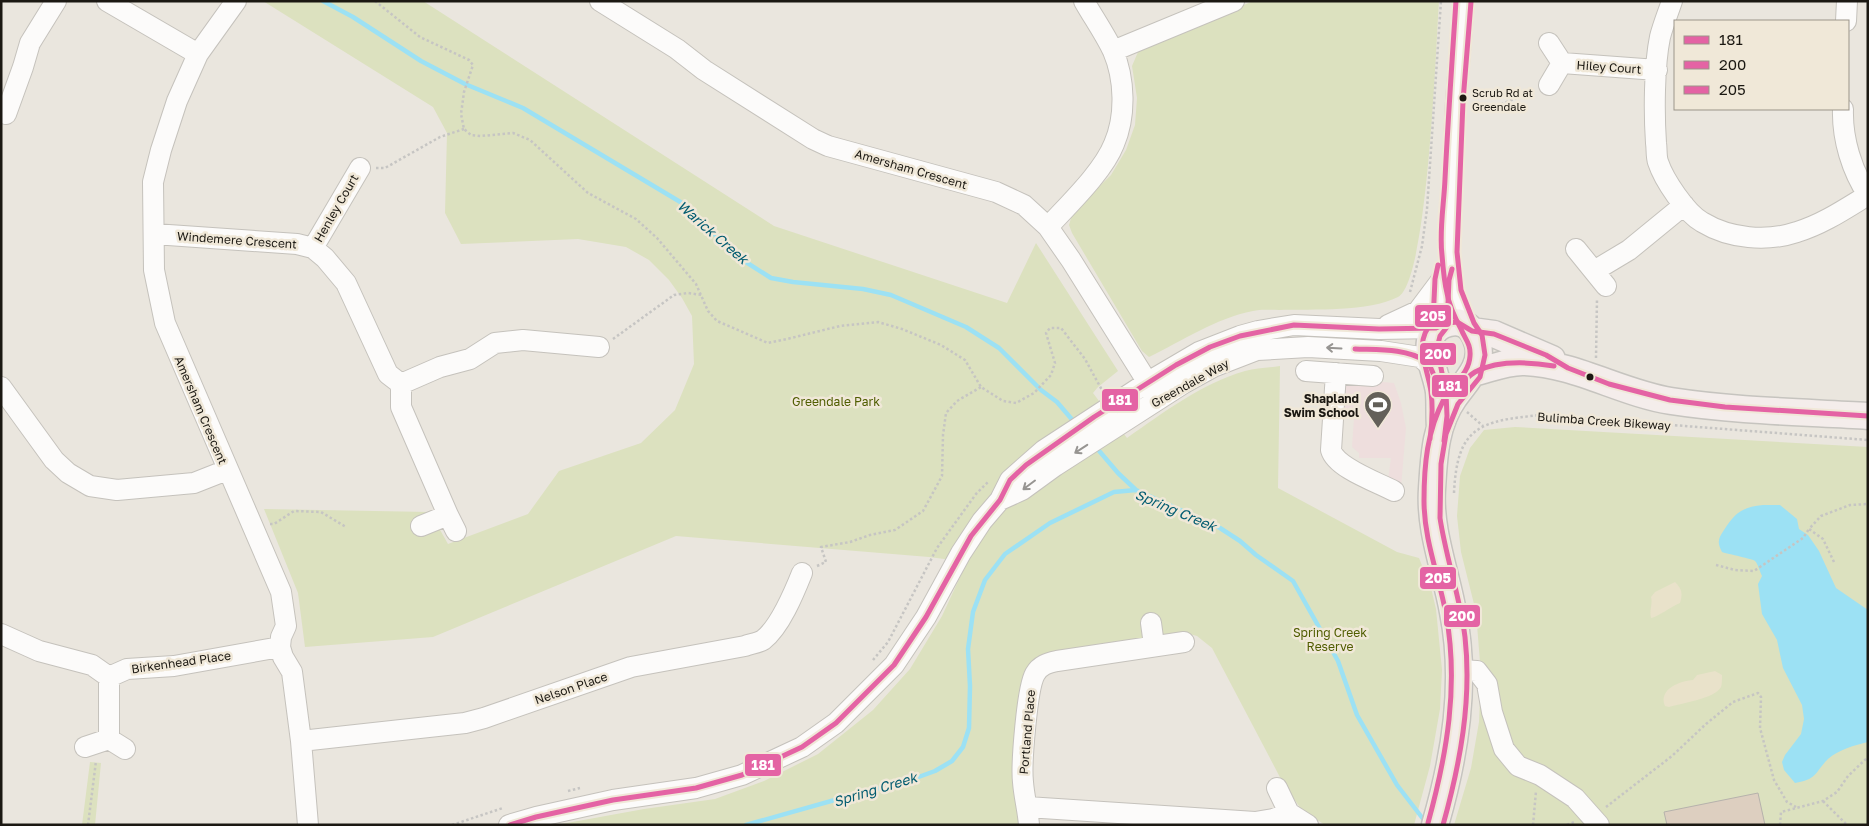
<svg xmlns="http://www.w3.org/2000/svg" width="1869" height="826" viewBox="0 0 1869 826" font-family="'Golos Text',sans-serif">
<rect width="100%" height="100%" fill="#eae6de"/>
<path fill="#eededd" d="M1345,379L1394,383L1401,403L1406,428L1401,487L1388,480L1391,458H1359V453L1352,447L1354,418L1342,416Z"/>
<path fill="#dce1bf" d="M263,1H423L774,226L1007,303L1036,243L1118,371L1098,387L1093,393L1127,438C1164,412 1201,384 1245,371C1256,368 1268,368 1280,366L1278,488L1397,552L1419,558L1431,588L1436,609L1442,670L1440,709L1430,766L1414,825H1325L1301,809L1283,783L1212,648L1197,636L1182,632L1044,659L1014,780L1019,825H556L644,809L715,799L764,781L818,754L873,710L910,669L942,616L967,562L929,557L676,536L433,637L305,647L298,593L264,509L430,512L448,544L528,514L559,471L641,443L675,410L694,364L692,316L682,298L669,280L649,260L626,247L578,239L461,244L445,213L447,133L433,107Z
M1253,1H1439C1436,43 1428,282 1398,297C1369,312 1313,309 1279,310C1270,310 1261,309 1253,311C1216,318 1182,341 1149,357L1142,351L1072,233L1069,225L1072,215L1078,207L1111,175L1126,150L1135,125L1137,98L1132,66L1138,52Z
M1515,427L1868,447V825H1454L1471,768L1479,722L1481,675L1476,612L1461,552L1457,516L1460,476L1470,448L1484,430Z
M90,762L101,763L95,825H82Z"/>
<path fill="#e9e2ca" d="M1675,582C1682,589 1683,594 1680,603C1670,607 1658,617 1651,618C1649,610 1653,604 1651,597L1655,592Z
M1715,671L1722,675C1722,679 1722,684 1721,687C1714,699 1682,703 1669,707L1665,706C1658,689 1680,681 1693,680L1697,675Z"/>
<path fill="#9ce1f4" d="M1763,505H1780L1797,519L1799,529L1808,535L1819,551L1836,588L1868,610V742C1855,745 1838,750 1828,759C1814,773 1818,779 1795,783L1784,770L1782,762L1785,755L1801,734L1804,719L1802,705L1783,668L1777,640L1762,614L1758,584L1762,576C1760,572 1758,564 1755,561C1753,559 1728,554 1722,552C1717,542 1718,539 1724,530C1735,513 1742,507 1763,505Z"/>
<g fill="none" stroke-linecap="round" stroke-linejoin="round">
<path stroke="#9ce1f4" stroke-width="4.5" d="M323,1L353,17L421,61L465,84L523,108L682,203L738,257L771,278L793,282L863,289L891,295L966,327L999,348L1041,390L1057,402L1075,423
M1095,446L1118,473L1136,490
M746,825L856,794L902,783L935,771L952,761L963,747L969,728L970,686L968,649L973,612L985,580L1005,554L1050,523L1114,492L1136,490L1220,528L1240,541L1256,555L1293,581L1338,661L1357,715L1397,785L1427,824"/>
</g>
<path fill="#ddcfc0" stroke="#b6b2ac" d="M1758,793L1765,825H1667L1664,812Z"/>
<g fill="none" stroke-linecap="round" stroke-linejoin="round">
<defs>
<path id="minor" d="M107,1L198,54
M236,1L198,54L177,101L161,150L153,182L154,270L165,323L281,592L286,626L281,637L280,647L283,657L292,672L301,741L308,825
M600,1L677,49L704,70L813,139L828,146L996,192L1024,205L1048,227L1071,260L1158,399
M1464,1L1456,101L1449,252L1454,292L1468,327
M1672,1C1668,13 1663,25 1660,37C1654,66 1654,114 1656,143C1657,149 1656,156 1658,162C1664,180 1686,213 1702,222C1730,239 1767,242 1797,232C1823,224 1845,209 1868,195
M1846,21L1847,1
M1549,43L1562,63L1549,85
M1113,51L1234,1
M1562,63L1657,70
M1843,109C1842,139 1852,171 1868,195
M6,114L23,67L30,43L56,1
M1048,227C1068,205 1103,172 1114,144C1126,116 1125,79 1113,51C1105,34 1093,17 1084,1
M154,234L297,244L313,248L325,258L346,283L388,374L401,384V407L448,515
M313,248L360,168
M1576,249L1606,286
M1594,271L1629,250L1684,205
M1388,325L1418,311L1442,279
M1440,325L1442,278
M1306,371L1373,376
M1336,373L1331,450C1336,468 1377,482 1394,491
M401,384L440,367L470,359L495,343L523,340L599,347
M1,387L54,460L68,473L90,486L117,490L194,483L227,470
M1000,500L1022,490L1055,466L1184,383L1213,367L1257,350L1308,347L1381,351L1420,357L1431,366
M421,526L448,515L456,531
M1151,623L1154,645
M1,634L39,651L92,665L109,677L127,669L174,666L280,647
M1460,670L1477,671L1487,684L1492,712L1504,749L1518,766L1540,775L1575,798L1599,825
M109,739V677
M301,741L465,723L484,718L631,667L745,646C750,644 758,643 763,640C780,627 794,593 802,573
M85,747L109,739L125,749
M1277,788L1289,813L1308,825
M1027,807L1255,822L1273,819L1289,813
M509,825L536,817L613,800L696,788L742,775L802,747L836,723L894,665L926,617L961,553L982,521L1000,500L1010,480L1044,450L1148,382L1199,352L1240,336L1258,331L1294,325L1379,329L1436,328
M1029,825C1028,811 1024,796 1023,782C1021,765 1027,688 1035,674C1040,665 1048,663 1057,661L1184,642"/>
<path id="major" d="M1472,331L1494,334L1552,359
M1473,373C1490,369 1507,361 1525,362C1576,364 1621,393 1671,401C1736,411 1802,412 1868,416
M1435,825C1455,756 1467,683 1453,612C1446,572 1429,530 1432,489C1434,457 1435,425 1454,398C1465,382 1483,366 1478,345C1477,340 1474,334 1472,331C1461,315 1434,323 1430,341C1427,359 1437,375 1439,392C1440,404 1439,415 1440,427"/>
</defs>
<use href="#minor" stroke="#c5c2bc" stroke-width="22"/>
<use href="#major" stroke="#c6c4bf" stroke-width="29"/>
<path stroke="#c6c5c3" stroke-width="2.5" stroke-dasharray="2.5 2.5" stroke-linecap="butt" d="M375,1L420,37L469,60L473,65L464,92L461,114L464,129L471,135L481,136L513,133L530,140L588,193L636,219L657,238L696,284L708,311L717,321L768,343L787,339L840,326L878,322L902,329L941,345L965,360L981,387L1003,401L1016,403L1034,393L1051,375L1055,363L1046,333L1050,328H1061L1085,359L1103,392
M1472,108L1490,109L1533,91
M376,168H385L440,137L464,129
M1410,292L1422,246L1427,209L1441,1
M613,339L674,295L688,293L702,295
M1596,358L1597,299
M1467,412L1483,426
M1454,493C1457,426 1480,421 1541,415L1868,440
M270,524H274L294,511L321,512L346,527
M1834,562L1823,539L1809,529L1821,516L1850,505L1868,504
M1716,565L1735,570L1754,571L1803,538L1809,529
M817,566L826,562L821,547L850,542L870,535L895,530L923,511L942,476L943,435L946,413L957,401L981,387
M873,660L888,642L937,548L976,494L989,481
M568,791L580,788
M1823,801L1847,825
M1606,807L1672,756L1706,724L1733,702L1758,693L1761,697L1760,728L1774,780L1787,802L1796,807
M88,825L96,761
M452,825L503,808
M1533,825L1536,791
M1567,825L1574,822
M1780,825L1781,812L1823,801L1837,792L1848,776L1868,757"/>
<use href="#minor" stroke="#fcfbfa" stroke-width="20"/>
<use href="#major" stroke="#f4edeb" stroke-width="26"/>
<defs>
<path id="bus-1" d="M1355,349C1376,350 1406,348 1425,361C1432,366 1431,371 1435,377C1437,381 1444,384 1448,386C1467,385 1463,379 1475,372C1498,360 1530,362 1554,366
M510,825L536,817L613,800L696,788L742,775L802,747L836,723L894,665L926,617L971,536L1000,500L1010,480L1026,465L1094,417L1176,365L1210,347L1240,336L1294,325L1379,329L1436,328L1448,323L1457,322L1472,331L1494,334L1546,355L1568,368L1609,384L1670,400L1725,407L1868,416"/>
<path id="bus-2" d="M1444,441L1447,416L1446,393L1437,348L1440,336L1447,327L1449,280L1452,269
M1443,825C1460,764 1472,701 1465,637C1460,597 1446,558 1440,518L1441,464L1446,434L1458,404L1480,377L1485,355L1482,335L1474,323L1461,290L1457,252L1463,101L1471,2"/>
<path id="bus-3" d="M1430,439C1432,424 1433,407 1431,392C1428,368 1412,342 1433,322L1435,279L1438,265
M1428,823C1447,754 1459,685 1446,614C1439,576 1424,540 1424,501C1424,465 1427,431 1444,399C1452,383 1469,375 1470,356C1471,344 1465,339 1461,329C1455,318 1449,305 1447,293C1444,281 1443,268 1442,255C1439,231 1444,204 1445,179C1448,120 1452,61 1456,1"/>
</defs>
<use href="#bus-1" stroke="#f0e8d8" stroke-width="9"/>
<use href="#bus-2" stroke="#f0e8d8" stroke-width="9"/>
<use href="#bus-3" stroke="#f0e8d8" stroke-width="9"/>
<use href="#bus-1" stroke="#e463a4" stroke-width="5"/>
<use href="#bus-2" stroke="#e463a4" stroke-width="5"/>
<use href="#bus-3" stroke="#e463a4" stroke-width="5"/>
</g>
<defs><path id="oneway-shaft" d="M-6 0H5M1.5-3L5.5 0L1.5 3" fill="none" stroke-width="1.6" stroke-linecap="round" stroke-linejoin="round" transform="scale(1.25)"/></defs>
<g stroke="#979592">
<use href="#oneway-shaft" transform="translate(1334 348) rotate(-177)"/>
<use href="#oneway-shaft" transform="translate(1081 449) rotate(147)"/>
<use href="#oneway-shaft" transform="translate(1029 485) rotate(143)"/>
</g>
<defs>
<symbol id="stadium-pin" viewBox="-11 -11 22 30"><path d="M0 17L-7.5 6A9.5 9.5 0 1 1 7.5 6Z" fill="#636059" stroke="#f0e8d8"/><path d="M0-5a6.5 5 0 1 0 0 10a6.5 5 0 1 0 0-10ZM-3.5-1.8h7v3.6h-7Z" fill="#fff"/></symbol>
</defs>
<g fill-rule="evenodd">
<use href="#stadium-pin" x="1362" y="389" width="32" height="43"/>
</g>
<g fill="#1b1812" stroke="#f0e8d8" stroke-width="2">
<circle cx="1463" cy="98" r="4.5"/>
<circle cx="1590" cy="377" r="4.5"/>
</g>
<g text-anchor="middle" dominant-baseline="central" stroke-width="5" stroke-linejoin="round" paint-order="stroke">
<g font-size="11" fill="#1b1812" stroke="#f0e8d8" text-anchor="start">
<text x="1472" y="92">Scrub Rd at<tspan x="1472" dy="14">Greendale</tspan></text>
</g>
<g font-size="12" fill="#1b1812" stroke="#f0e8d8">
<text transform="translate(1609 67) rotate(4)">Hiley Court</text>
<text transform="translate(911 169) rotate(16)">Amersham Crescent</text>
<text transform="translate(336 208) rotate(-60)">Henley Court</text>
<text transform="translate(237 240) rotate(4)">Windemere Crescent</text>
<text transform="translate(1190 383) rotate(-29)">Greendale Way</text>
<text transform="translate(201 410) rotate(67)">Amersham Crescent</text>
<text transform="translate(1604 421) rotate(4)">Bulimba Creek Bikeway</text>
<text transform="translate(181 662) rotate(-8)">Birkenhead Place</text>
<text transform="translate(571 688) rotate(-19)">Nelson Place</text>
<text transform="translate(1027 732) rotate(-85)">Portland Place</text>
</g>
<g font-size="12" font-weight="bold" fill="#1b1812" stroke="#f0e8d8" text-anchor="end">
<text x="1359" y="398">Shapland<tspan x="1359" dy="14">Swim School</tspan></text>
</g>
<g font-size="12" fill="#505d00" stroke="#f0e8d8">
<text x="836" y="401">Greendale Park</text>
<text x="1330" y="632">Spring Creek<tspan x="1330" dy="14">Reserve</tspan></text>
</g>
<g font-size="14" font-style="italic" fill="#015b70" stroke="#f0e8d8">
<text transform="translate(713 232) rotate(41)">Warick Creek</text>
<text transform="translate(1176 510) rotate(23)">Spring Creek</text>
<text transform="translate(875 789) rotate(-17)">Spring Creek</text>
</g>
</g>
<g stroke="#f0e8d8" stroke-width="2">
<rect x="1414" y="304" width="38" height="24" rx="5" fill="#e463a4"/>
<rect x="1419" y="342" width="38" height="24" rx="5" fill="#e463a4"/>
<rect x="1431" y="374" width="38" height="24" rx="5" fill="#e463a4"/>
<rect x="1101" y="388" width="38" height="24" rx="5" fill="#e463a4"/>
<rect x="1419" y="566" width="38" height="24" rx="5" fill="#e463a4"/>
<rect x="1443" y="604" width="38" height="24" rx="5" fill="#e463a4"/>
<rect x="744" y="753" width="38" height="24" rx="5" fill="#e463a4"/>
</g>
<g font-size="14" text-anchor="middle" font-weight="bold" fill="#fff">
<text x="1433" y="321">205</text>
<text x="1438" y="359">200</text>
<text x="1450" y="391">181</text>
<text x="1120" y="405">181</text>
<text x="1438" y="583">205</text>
<text x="1462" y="621">200</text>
<text x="763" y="770">181</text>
</g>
<rect width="1869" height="826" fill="none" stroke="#1b1812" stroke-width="5"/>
<rect x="1674" y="20" width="175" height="90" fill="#f0e8d8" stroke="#9b9589"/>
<rect x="1684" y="36" width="25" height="8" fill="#e463a4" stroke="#9b9589"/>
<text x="1719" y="45" font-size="15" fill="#1b1812">181</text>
<rect x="1684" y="61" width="25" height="8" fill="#e463a4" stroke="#9b9589"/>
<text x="1719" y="70" font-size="15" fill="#1b1812">200</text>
<rect x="1684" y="86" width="25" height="8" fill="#e463a4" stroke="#9b9589"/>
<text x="1719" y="95" font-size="15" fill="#1b1812">205</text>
</svg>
